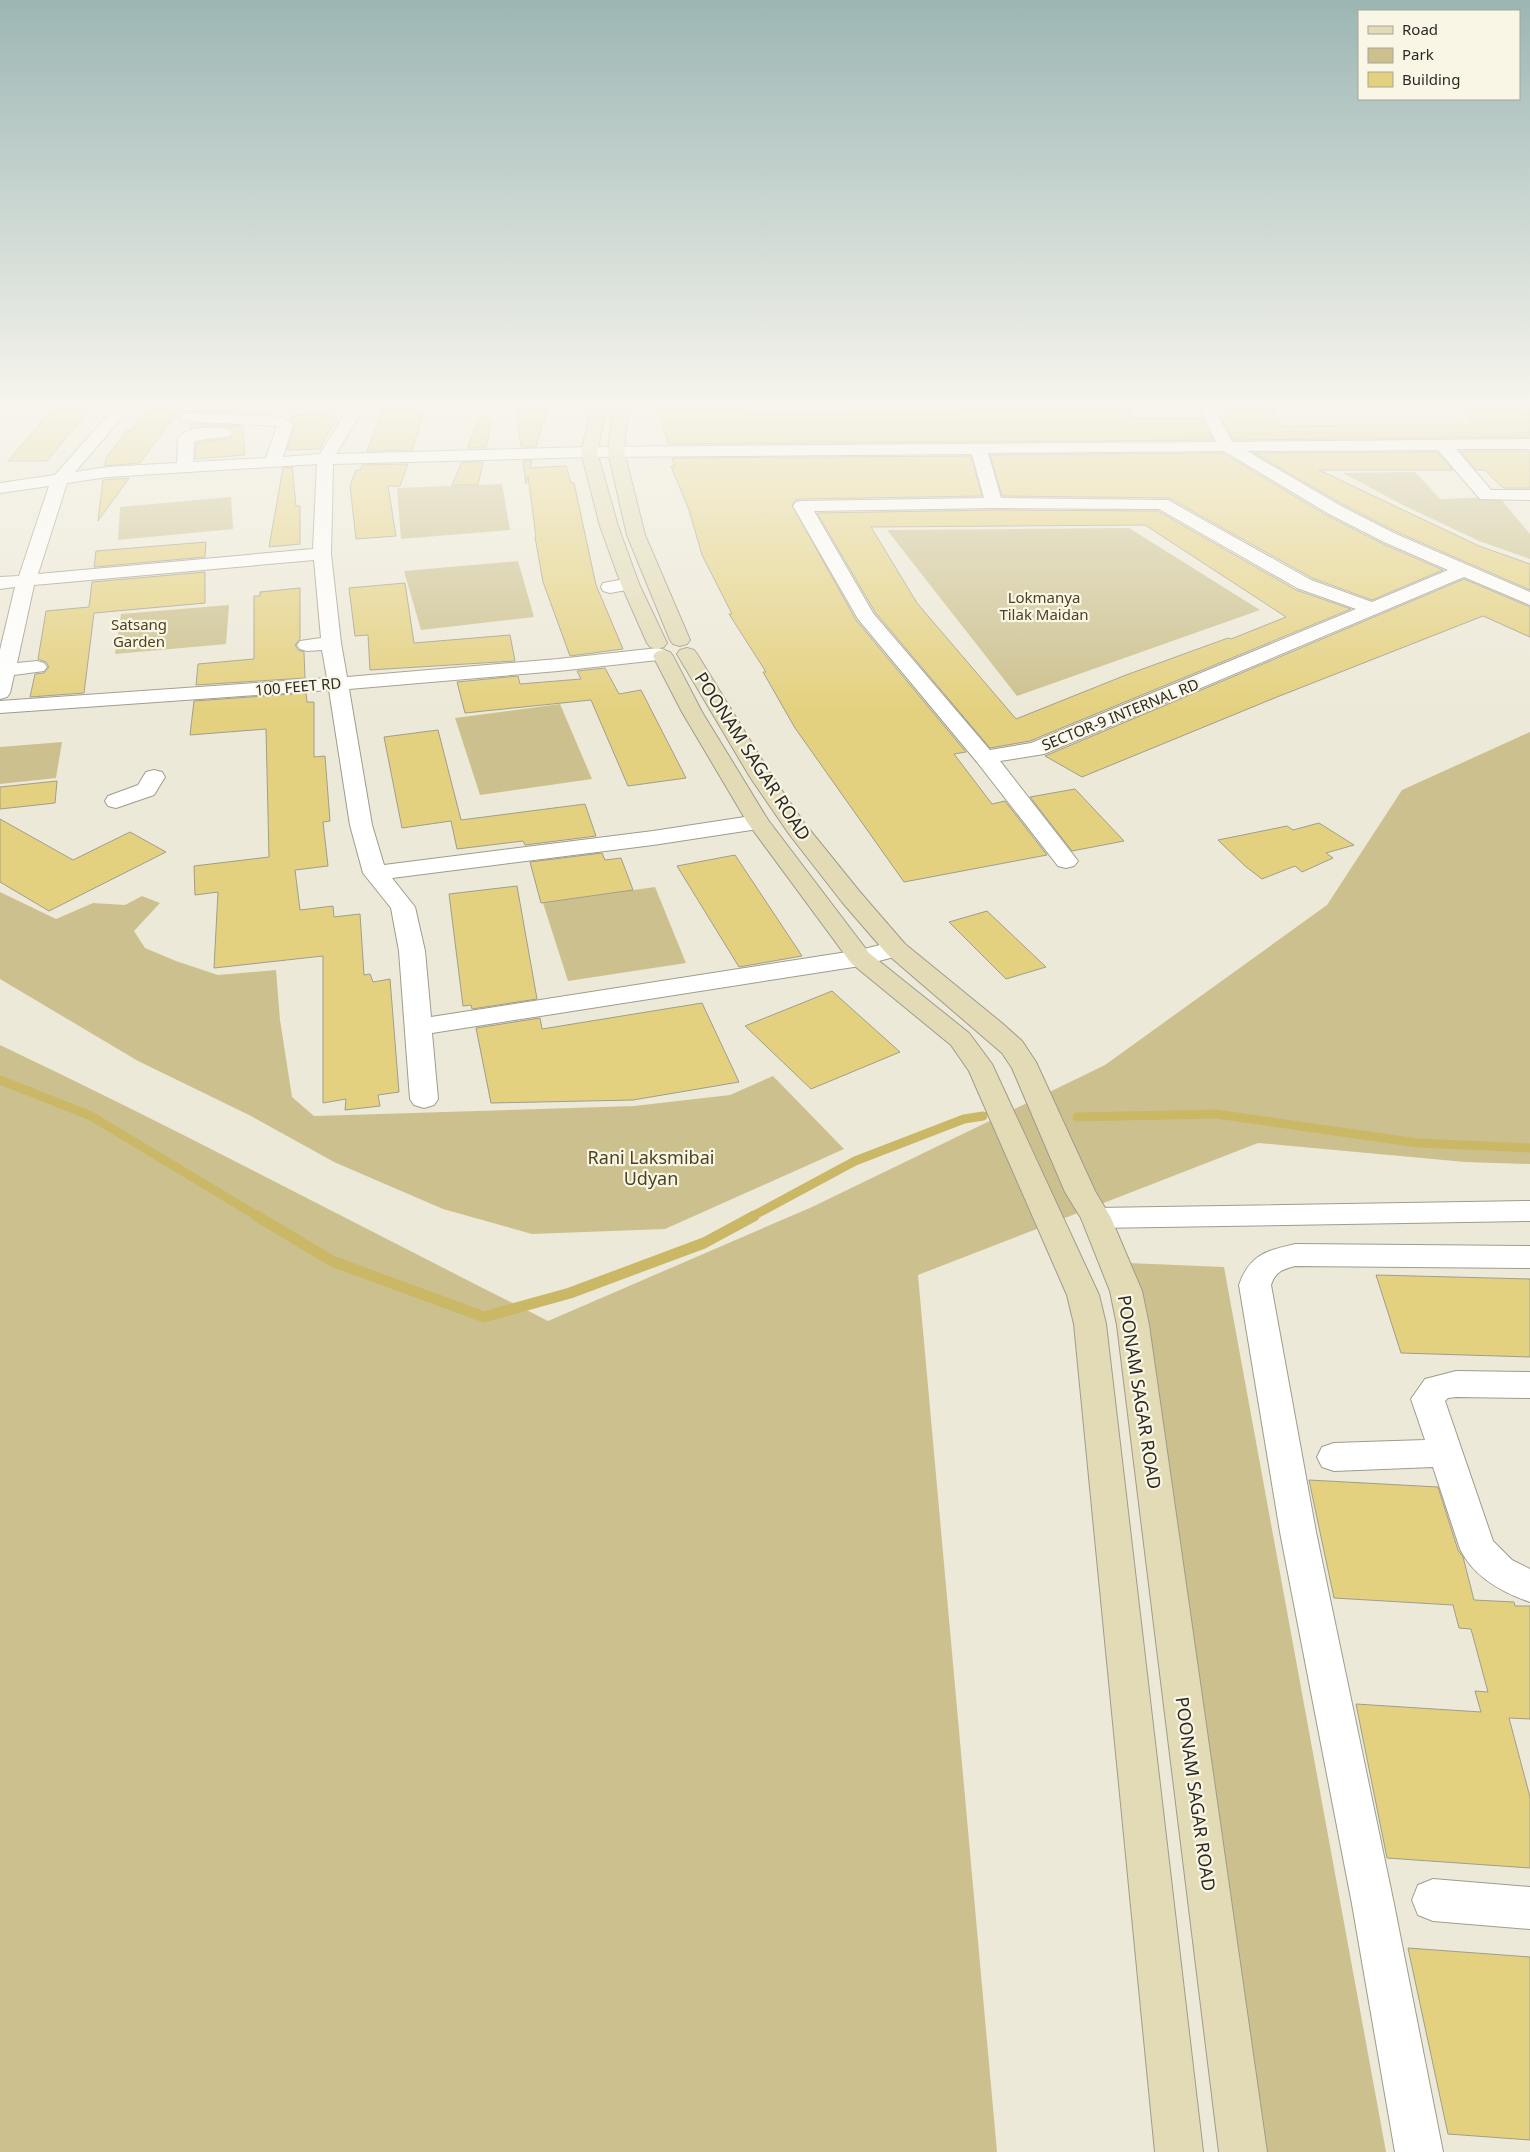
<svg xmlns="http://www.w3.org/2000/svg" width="1530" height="2152" viewBox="0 0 1530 2152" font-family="'Noto Sans',sans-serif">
<rect width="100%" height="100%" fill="#ede9d8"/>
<path fill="#ccc18e" d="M1415,472L1440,499L1499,497L1530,534V559L1479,541L1403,505L1343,473Z
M502,484L510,530L401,539L397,488Z
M231,497L233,529L118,540L120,507Z
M1129,528L1260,610L1017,696L887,530Z
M518,561L534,617L421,630L404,571Z
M229,605L226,644L115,654L121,614Z
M560,704L592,779L480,795L455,718Z
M1530,732V1164L1465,1162L1258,1143L918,1275L997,2152H0V1045C185,1133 365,1229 548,1321L812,1207L1105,1065L1327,905L1402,790Z
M62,742L56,778L0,784V747Z
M655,887L686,963L568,981L543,903Z
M0,892L56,919L93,903L125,905L142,896L160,903L134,931L145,948L176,961L218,975L276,970L280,1020L292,1097L314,1116L634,1106L730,1095L773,1076L844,1149L665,1229L532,1234L443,1209L334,1162L249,1115L138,1061L0,979Z
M1128,1263L1224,1267L1386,2152H1242Z"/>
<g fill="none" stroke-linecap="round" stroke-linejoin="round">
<path stroke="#cab867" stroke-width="9" d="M0,1080L91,1116L259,1217
M1077,1117L1216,1114L1418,1143L1530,1148
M751,1217L855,1161L964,1119L983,1116"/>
<path stroke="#cab867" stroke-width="11" d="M257,1216L332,1261L484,1317L570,1293L704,1243L754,1216"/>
</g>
<path fill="#e4d180" stroke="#a09d8d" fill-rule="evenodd" d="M149,407H181L140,463L105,466L106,458L127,430H132Z
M190,407H240L241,413L190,411Z
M384,407H426L412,450L367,451Z
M516,407H548L536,447H521Z
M657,407H745L748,413L1127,408L1132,418H1202L1213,440L668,444Z
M1461,407H1530V437L1233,440L1221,418H1230L1224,409L1270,408L1282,426L1475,424Z
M52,410H89L47,461H8Z
M293,415L337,416L320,449L287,450L295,425L292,421Z
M480,415L492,419L486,448H467Z
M191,423L242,426L245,455L195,459L196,443L230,438L234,432L230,428L218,426L191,428Z
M1460,451H1530V488H1503L1485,470H1476Z
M1437,452L1453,470H1319L1479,546L1530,564V590L1397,532L1342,504L1254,453Z
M1223,453L1328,516L1383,544L1443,570L1372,600L1312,578L1169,498L1002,496L990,455Z
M971,456L982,496L802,499L796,500L792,505L856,620L966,752L954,754L992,804L1005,801L1047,855L904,882L795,728L763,672H766L729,614H732L702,555L689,510L671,466H675L672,458Z
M532,460L530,468L566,466L571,483H574L596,585L623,649L570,656L543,582L535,537H536L528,476L526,484L523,461Z
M462,462H483L478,485H452Z
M408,464L400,486H388L396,536L356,539L350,486L356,470H361L362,465Z
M292,467L296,506H300V544L269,547L283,468Z
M129,478L98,521L103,480Z
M994,510L1158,511L1296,590L1351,609L1030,741L990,748L875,612L817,513ZM1145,525L1286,617L1231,639L1228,638L1126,675L1016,719L917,603L871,527Z
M206,542L205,557L94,567L96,551Z
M205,572V603L94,613L84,693L30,697L35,674L44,673L49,667L46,662L38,659L46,611L89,607L92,582Z
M1464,579L1530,607V637L1483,616L1277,697L1082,777L1045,756Z
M405,583L414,643L510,635L515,661L370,670L368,635L355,636L349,588Z
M300,588V639L295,645L298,650L304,652L305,678L196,685L198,664L254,659V596H260V592Z
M605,668L619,694L641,690L686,778L628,786L591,700L465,713L457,682L518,676L520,684L581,679L577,671Z
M306,693L307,702H314V757L325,756L330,821L323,822L328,866L295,870L300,910L333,906L334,917L360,914L364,975L370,974L373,982L390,979L399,1092L378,1095L380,1106L345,1110L346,1099L323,1103V956L214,968L218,892L195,895L194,866L269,857L266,729L190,735L194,701Z
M438,730L461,820L585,804L596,836L525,845L523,841L457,849L451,821L402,828L384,737Z
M57,781L55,803L0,809V787Z
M1075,789L1124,841L1072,851L1030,797Z
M0,819L73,860L130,832L166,852L49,911L0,882Z
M1319,823L1354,845L1326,853L1333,858L1302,872L1295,866L1262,879L1245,866L1218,840L1287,826L1293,830Z
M602,853L605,860L621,858L633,890L541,903L530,862Z
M735,855L802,956L739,967L677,866Z
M517,886L537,999L472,1009L471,1005L463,1006L449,894Z
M987,911L1046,967L1006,979L949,922Z
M832,991L900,1052L811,1089L745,1026Z
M702,1003L739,1082L633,1100L491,1103L476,1028L540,1018L542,1029Z
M1376,1275L1530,1279V1357L1401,1353Z
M1309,1480L1438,1487L1458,1550L1463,1557L1474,1600L1514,1602L1515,1606H1530V1719L1509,1718L1530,1797V1868L1387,1858L1356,1704L1481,1712L1475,1691L1488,1692L1471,1629L1459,1628L1453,1605L1334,1598Z
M1408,1948L1530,1957V2140L1448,2134Z"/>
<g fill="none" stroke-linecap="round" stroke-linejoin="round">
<defs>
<path id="minor" d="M115,407H131L75,472L108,467L177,463L178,438C187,426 217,426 230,430L232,433L230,436L194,441L193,462L266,458L277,426L182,421L179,418L182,415L187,413L283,417L293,424L283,457L320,454L349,407H364L336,454L589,447L1216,442L1199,407H1213L1232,442L1530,439V449H1456L1491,490H1530V500L1480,499L1438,450L1247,451L1341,506L1396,534L1530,592V605L1464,577L1044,754L1000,761L1078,861L1074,866L1066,868L1058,866L977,762L858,619L793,506L796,502L802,501L984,498L972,454L589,457L333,464L331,554L341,643L347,677L558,659L658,648L665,650L668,654L665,658L658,660L558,671L349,689L372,825L384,865L653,831L758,815L766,817L769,822L766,827L758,829L653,845L392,878L415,907L425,951L431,1017L860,950L896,941L905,944L909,949L905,954L860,966L432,1033L438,1099L434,1105L424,1108L414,1105L410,1099L399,951L391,908L363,873L350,825L329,690L0,713V701L327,678L322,650L307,651L300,649L297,645L300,641L321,638L314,560L34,585L17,663L37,661L44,663L47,667L44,671L14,675L10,693L7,697L0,699V650L15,587L0,589V577L19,576L49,486L0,493V483L55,475ZM1224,451L1329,514L1384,542L1448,570L1372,602L1311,580L1168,500L1001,498L988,453ZM317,464L313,549L38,574L67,483L108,477ZM994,508L1159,509L1297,588L1356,609L1031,743L990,750L873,613L814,511Z
M630,578L637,580L639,584L637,588L610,593L603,591L601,587L603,583Z
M154,770L162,772L165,777L154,795L116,808L108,806L105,801L108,796L138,785L146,772Z
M1530,1201V1221L1096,1228L1085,1225L1081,1218L1085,1211L1096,1208Z
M1295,1244L1530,1246V1268L1295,1266C1283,1269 1275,1272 1271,1285L1316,1532L1394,1904L1443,2152H1395L1352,1904L1280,1532L1239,1285C1250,1254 1266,1251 1295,1244Z
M1456,1371L1530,1372V1398L1456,1397L1448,1398L1445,1401L1493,1541L1512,1560L1530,1569V1602C1501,1592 1474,1577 1460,1549L1433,1467L1334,1471L1322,1467L1317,1457L1322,1447L1334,1443L1425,1440L1411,1399L1425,1379Z
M1433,1879L1530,1887V1929L1433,1921L1418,1915L1412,1900L1418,1885Z"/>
<path id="secondary" d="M592,407H607L597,452L618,526L639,584L667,643L664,647L657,649L650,647L647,643L621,584L600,526L581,452Z
M613,407H628L624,452L645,535L690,640L687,644L680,646L673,644L670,640L627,535L608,452Z
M687,648L694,650L697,654L772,776L805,824L860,892L905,944L1003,1024L1022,1041L1036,1062L1095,1191L1111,1218L1142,1291L1149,1325L1267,2152H1219L1117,1325L1110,1291L1081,1218L1065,1192L1012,1068L1002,1053L887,954L842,902L789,834L750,777L677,654L680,650Z
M663,650L670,652L673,656L702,712L768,820L869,953L969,1033L992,1064L1099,1295L1106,1324L1203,2152H1155L1074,1324L1067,1295L969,1071L951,1045L851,963L747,822L682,712L653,656L656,652Z"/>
</defs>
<use href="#minor" stroke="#9f9c8c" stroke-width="2"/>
<use href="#secondary" stroke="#9f9c8c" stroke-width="2"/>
<use href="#minor" fill="#fff" fill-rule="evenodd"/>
<use href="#secondary" fill="#e2dbb6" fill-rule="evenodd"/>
</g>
<linearGradient id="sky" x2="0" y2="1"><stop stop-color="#9cb6b4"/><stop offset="0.57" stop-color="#f7f5ed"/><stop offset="1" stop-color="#f7f5ed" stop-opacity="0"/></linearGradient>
<rect width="1530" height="708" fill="url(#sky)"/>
<g text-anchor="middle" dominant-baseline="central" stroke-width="4.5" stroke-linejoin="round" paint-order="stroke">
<g font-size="15" fill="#4b431f" stroke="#faf6e6">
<text x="1044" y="597">Lokmanya<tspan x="1044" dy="17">Tilak Maidan</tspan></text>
<text x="139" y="624">Satsang<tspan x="139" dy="17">Garden</tspan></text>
</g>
<g font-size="15" fill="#2b2923" stroke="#faf6e6">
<text transform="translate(298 686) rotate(-5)">100 FEET RD</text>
<text transform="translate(1120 714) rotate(-22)">SECTOR-9 INTERNAL RD</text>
</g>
<g font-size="18" fill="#2b2923" stroke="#faf6e6">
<text transform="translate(753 756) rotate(57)">POONAM SAGAR ROAD</text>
<text transform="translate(1140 1392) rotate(81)">POONAM SAGAR ROAD</text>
<text transform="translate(1196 1794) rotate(82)">POONAM SAGAR ROAD</text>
</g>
<g font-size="18" fill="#4b431f" stroke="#faf6e6">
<text x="651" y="1157">Rani Laksmibai<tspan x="651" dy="21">Udyan</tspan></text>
</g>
</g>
<rect x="1358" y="10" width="162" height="90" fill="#faf6e6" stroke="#a7a498"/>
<rect x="1368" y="26" width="25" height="8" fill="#e2dbb6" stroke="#a7a498"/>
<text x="1402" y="35" font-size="15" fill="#2b2923">Road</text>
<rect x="1368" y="48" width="25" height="15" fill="#ccc18e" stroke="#a7a498"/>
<text x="1402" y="60" font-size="15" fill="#2b2923">Park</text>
<rect x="1368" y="72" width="25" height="15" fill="#e4d180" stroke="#a7a498"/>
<text x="1402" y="85" font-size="15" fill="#2b2923">Building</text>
</svg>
